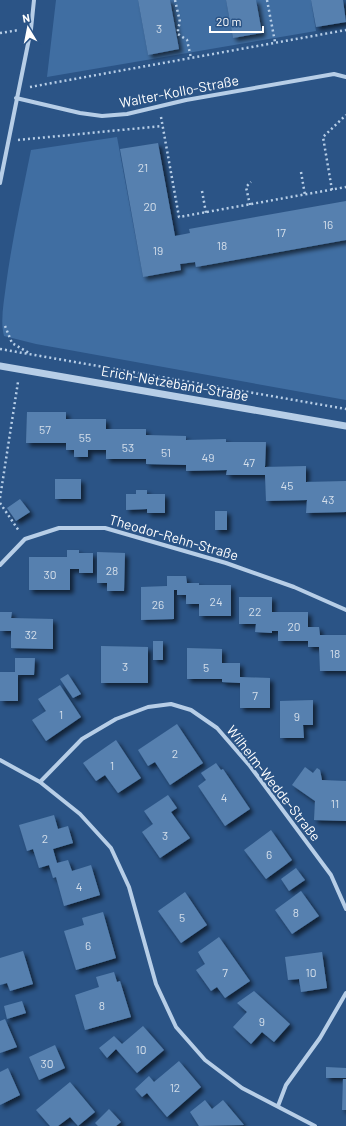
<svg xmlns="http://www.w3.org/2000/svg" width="346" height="1126" viewBox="0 0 346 1126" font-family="Barlow,sans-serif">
<defs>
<filter id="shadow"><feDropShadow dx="3.5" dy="3.5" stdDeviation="2" flood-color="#0009"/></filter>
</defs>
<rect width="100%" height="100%" fill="#2b5486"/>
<path fill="#406ea2" d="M56,0H138L148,55L179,49L170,0H226L233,38L262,33L256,0H311L316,31L47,77Z
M117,137L143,277L181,270L180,264L195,262L196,267L346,240V400L36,344L4,336C0,320 4,302 6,285C12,240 22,195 31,150Z"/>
<path fill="#5780af" filter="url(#shadow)" d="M138,0H170L179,49L148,55Z
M226,0H256L262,33L233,38Z
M311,0H343L346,22L316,27Z
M158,143L175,236L190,233L189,229L346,201V240L196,267L195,262L180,264L181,270L143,277L120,149Z
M27,412H66V419H106V429H146V435L186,436V440L226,439V442H266L265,467L306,466V482L346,481V512L306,513L307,500L266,501L265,475H226L227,470L186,471V465L146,464V459H106V450H88V457H74V450H66V443H26Z
M55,479H81V499H55Z
M136,490H147V494H165V513H147V509L126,510V494H136Z
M20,499L30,512L16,521L7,508Z
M215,511H227V530H215Z
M67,550H79V553H93V573H79V569H70V590H29V557H67Z
M97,552L125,553L124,591H107V583H97Z
M167,576H186L187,583H199V585H231V616H199V604H186V595H177V590H174V619L141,620V587L167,586Z
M239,597H272V612H308V627H319L320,635H346V671H320L319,647H308V641H278V631H272V633L255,632L256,624H239Z
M0,612H12L11,618L53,619V649L11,648V631H0Z
M153,641H163V660H153Z
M101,646L148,647V683H101Z
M187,648L222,649V663H240V677L270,678V708H240V683L222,682V679H187Z
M15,658H35L34,675H18V701H0V672H15Z
M68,674L81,694L73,698L60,679Z
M60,685L81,717L46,741L32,720L46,711L38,699Z
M313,700V725H303L304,738H280V701Z
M177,724L203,763L170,785L155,762L148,766L138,750Z
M116,740L141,778L118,793L105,775L96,781L83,763Z
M216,763L221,770L223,769L250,809L225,826L198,786L206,780L201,773Z
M305,767L313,773L317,768L320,770L322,780L346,781V821L314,820L315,801L292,785Z
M168,795L177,808L171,812L190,838L160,858L142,832L153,824L144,811Z
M54,815L58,829L68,826L73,843L53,849L57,863L68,860L72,871L91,865L100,895L64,906L56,877L53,878L49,865L39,868L33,849L27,851L19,825Z
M271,830L292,860L266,879L244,850Z
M296,868L305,880L289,891L281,879Z
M301,891L319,916L292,934L275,910Z
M185,892L207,925L181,943L158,911Z
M103,912L116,958L76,970L64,931L84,925L82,918Z
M219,937L250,981L225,998L217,987L211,991L196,970L205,964L198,952Z
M23,951L33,984L10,991L7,983L0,985V958Z
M322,952L327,988L301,992L299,979L288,980L285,957Z
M114,972L117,982L120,981L131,1017L85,1030L75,995L99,987L96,977Z
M254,991L290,1024L274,1042L262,1032L251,1044L233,1027L247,1012L237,1003Z
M22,1001L26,1013L7,1019L4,1006Z
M5,1019L17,1047L0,1053V1021Z
M143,1026L164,1050L137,1073L116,1049L107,1058L99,1048L114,1036L122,1044Z
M55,1045L65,1068L39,1080L29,1057Z
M179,1061L201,1087L167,1117L147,1093L142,1097L135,1089L149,1076L154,1082Z
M326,1067L346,1068V1078H326Z
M8,1068L20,1095L0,1105V1072Z
M343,1079H346V1110H342Z
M70,1082L95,1112L78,1126L70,1117L58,1126H50L36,1110Z
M205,1100L212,1109L223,1100L244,1125L199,1126L190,1112Z
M109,1109L121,1122L116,1126H98L95,1123Z"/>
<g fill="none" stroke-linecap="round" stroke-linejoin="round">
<path stroke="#b7cee7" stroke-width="2.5" stroke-dasharray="2 3" stroke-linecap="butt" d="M175,0L180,22L178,29V34L187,40L191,58
M267,0L275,42
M0,33L19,30
M30,87L346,30
M161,117L179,217L346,187
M18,140L162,126
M301,172L305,195
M332,190L323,137L346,115
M202,191L206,213
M250,205L246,187L251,182
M5,326L12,343L29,353
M0,349L346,409
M0,498L18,382
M0,503L19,531"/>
<path stroke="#b7cee7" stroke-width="4" d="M16,98L80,113L102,116L127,114L186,100L334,74L346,77
M0,183L31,29L34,0
M0,565L25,539L59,528H105L226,563L294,587L346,610
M0,760L40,782L80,814L111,848L129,887L156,984L176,1027L205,1060L242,1088L315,1126
M40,782L82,739L116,719L148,707L171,704L191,710L217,728L250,766L331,875L346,909
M278,1106L286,1085L320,1038L346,993"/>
<path stroke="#b7cee7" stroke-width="7" d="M0,366L346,426"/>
</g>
<g text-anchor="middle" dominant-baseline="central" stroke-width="4" stroke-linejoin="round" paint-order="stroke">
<g font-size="12" fill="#d5dfeb">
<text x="159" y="28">3</text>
<text x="143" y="167">21</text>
<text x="150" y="206">20</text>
<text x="328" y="224">16</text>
<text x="281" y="232">17</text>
<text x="222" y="245">18</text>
<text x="158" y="250">19</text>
<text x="45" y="429">57</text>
<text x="85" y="437">55</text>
<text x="128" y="447">53</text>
<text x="166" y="452">51</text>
<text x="208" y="457">49</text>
<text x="249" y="462">47</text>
<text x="287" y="485">45</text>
<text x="328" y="499">43</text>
<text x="112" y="570">28</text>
<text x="50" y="574">30</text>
<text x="216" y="601">24</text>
<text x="158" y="604">26</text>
<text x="255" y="611">22</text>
<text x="294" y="626">20</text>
<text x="31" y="634">32</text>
<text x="335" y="653">18</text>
<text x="125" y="666">3</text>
<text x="206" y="667">5</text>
<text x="255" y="695">7</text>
<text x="61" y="714">1</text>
<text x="297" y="716">9</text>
<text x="175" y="753">2</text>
<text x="112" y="765">1</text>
<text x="224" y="797">4</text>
<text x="335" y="803">11</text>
<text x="165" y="835">3</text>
<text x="45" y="838">2</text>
<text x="269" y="854">6</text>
<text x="79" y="886">4</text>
<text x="296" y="912">8</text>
<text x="182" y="917">5</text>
<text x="88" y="945">6</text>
<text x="225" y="972">7</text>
<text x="311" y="972">10</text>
<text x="102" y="1005">8</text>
<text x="262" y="1021">9</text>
<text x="141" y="1049">10</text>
<text x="47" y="1063">30</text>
<text x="175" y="1087">12</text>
</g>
<g font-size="14" fill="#fff" stroke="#2b5486">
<text transform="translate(179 91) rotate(-11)">Walter-Kollo-Straße</text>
<text transform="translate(175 383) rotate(10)">Erich-Netzeband-Straße</text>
<text transform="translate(174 537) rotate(16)">Theodor-Rehn-Straße</text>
<text transform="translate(274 783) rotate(52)">Wilhelm-Wedde-Straße</text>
</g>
</g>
<g transform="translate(28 28) rotate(350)" stroke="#2b5486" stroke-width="3" paint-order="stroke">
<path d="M0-3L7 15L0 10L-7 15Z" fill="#ffffff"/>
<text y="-6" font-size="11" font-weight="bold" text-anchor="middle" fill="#ffffff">N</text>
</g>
<path d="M210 26v6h53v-6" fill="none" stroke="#ffffff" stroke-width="2"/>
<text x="216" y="26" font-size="12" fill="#ffffff" stroke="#2b5486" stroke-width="3" paint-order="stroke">20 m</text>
</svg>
